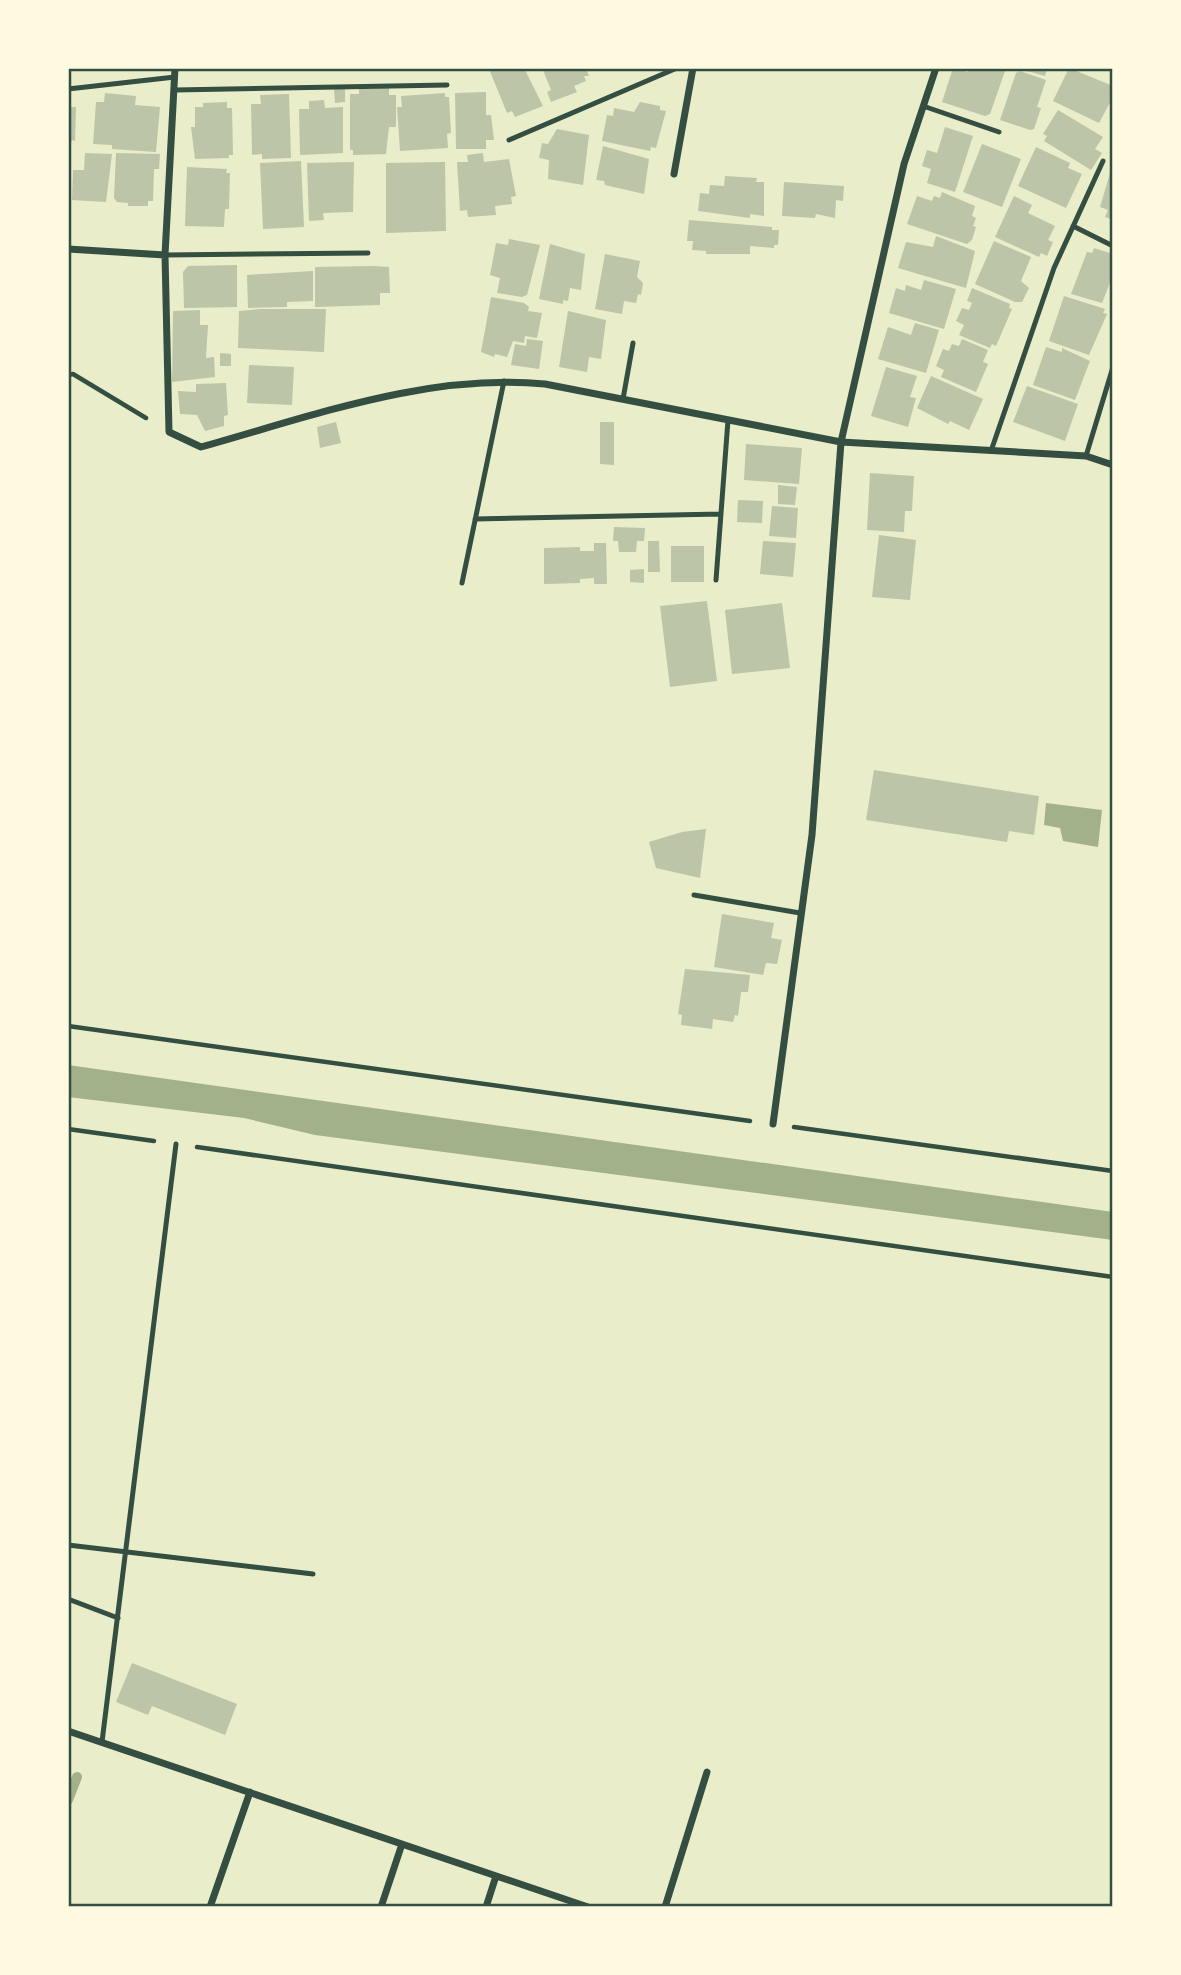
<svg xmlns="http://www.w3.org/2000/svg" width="1181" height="1975" viewBox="0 0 1181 1975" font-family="'Archivo Narrow',sans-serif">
<rect width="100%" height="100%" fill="#e9edc9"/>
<path fill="#a3b18a" d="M1046,803L1102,810L1098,847L1063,841L1060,828L1044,825Z
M68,1065L1113,1212V1240L315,1135L244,1118L68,1097Z"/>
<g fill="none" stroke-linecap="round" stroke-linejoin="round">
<path stroke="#a3b18a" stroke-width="10" d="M68,1800L77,1777"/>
</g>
<path fill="#bcc5a7" d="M524,68L543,106L515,117L512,111L507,113L489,69Z
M548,68H586L589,76H584L586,81L574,86L577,92L551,102L547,92L551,90L543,70Z
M953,68L968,72L969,68L1005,71L990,114L985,116L942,102Z
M1016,68H1047L1045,76Z
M1069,68L1113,86V97L1099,123L1053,101Z
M1020,71L1046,80L1037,107L1041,108L1034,129L1030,130L1000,120L1016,73Z
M389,88V95H396V127H389L386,154L353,155V150H350V94H359V89Z
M334,89H345V102L335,103Z
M486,92V115H491L494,140H486V149H456L455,93Z
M105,93L136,96L135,105L160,107L156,152L112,149V145L93,144L96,102H104Z
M445,93V97H449L451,133L447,134L448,148L400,151L397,107H402L401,96Z
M289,94L291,158L262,159V154L252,155L251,104H261L260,95Z
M324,100L325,108L343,107V153L300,155L299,109H309V101Z
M227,102V108H232L233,155H229V158L195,159L191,127H195V107H203V103Z
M640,102L660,106V110L666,111L656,148L651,147L650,151L602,141L607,115L613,116L614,108L634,112Z
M68,107H76L75,141L72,140L71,143H68Z
M1058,110L1103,137L1095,149L1102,153L1091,170L1044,141L1047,136L1043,134Z
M945,127L973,136L955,192L927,183L931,169L922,166L927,150L937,153Z
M557,129L589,135L583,185L548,179L549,160L539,158L542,143L548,144Z
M982,144L1021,159L1002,207L963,192Z
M603,146L649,159L644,194L605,185L604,181L596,180Z
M1036,147L1070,163L1068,168L1082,174L1066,208L1018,186Z
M85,153L112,154L106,202L72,200L73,170H84Z
M116,153L160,154L159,169H154L153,201H148V206H128V203L117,202L114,198Z
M483,153L484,162L509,159L516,196L511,197L512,204L495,206L496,215L468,217L467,210L460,211L457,162H468L467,155Z
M301,161L304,227L263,229L260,163Z
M354,162L353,212L323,213L324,220L309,221L307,163Z
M445,162L446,231L386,233V163Z
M1113,163V220L1105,217L1108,210L1100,207Z
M187,167L227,169L226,173H230L229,209H225L224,227L185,226Z
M725,176L757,178L756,182H764V216L750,214V218L698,211L700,193L709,194L710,185L724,186Z
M784,182L844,186L843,201L836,200L835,218L816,214L815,218L782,216Z
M942,192L975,206L972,216L976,218L973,226L976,227L972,240L967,244L907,224L917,196L932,201L934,196L940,198Z
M1014,196L1032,205L1028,213L1055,226L1048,240L1053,242L1047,256L1041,253L1039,257L995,237Z
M689,220L772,227V230H779L778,245H774V248L750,246V254H706V251L692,250L693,241H687Z
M936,236L975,251L966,288L898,268L906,242L933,247Z
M509,239L540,245L527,295L522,297L497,293L500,278L490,275L496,243L508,245Z
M994,241L1031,257L1021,281L1029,288L1022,302H1015L975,284Z
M550,244L585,254L581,290L570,288L568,301L563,300V304L539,299Z
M1094,248L1113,254V275L1102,303L1071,294L1087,252L1092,253Z
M605,254L640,261L637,277L643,283L641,295L638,294L636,303L624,301L622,314L595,309Z
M237,265V307L184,308L183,272L188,266Z
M373,266L389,267L390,293H380V305L315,307V267Z
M313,271V301L287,302V307L248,308L247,275Z
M924,280L956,289L944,329L889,313L896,288L905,291L906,285L921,290Z
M972,288L1010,304L1009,308L1012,309L996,346L992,344L990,348L959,335L964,325L956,321L962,308L969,310L972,303L967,301Z
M1064,296L1105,309L1103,313L1107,314L1089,355L1049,341Z
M491,297L524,303L529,307L528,311L542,313L537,338L525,336L524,343L513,341L507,357L495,354L494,357L481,352Z
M260,309H326L324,352L238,348L239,311Z
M200,310V325H208L206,358L214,357L215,377L172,382L173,311Z
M568,311L606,320L601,359L589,357L587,372L559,367Z
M915,323L939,330L926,373L878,359L888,327L911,335Z
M527,339L543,341L539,369L511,365L515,344L526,346Z
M962,339L988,350L983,362L988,364L976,392L941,377L944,370L936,366L943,349L949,351L952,344L959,346Z
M1046,347L1062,352V348L1090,361L1075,400L1033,385Z
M220,353L231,354V366H220Z
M249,365L294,367L292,405L247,403Z
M886,367L917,376L910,397L916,398L908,427L871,416Z
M931,376L983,399L969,430L950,421L948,424L917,408Z
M226,383L228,415L224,416V426L205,431L197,415L180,414L178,391L196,392V384Z
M1027,386L1078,404L1065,441L1013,422Z
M336,422L341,443L320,448L317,427Z
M600,422H614V465L600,464Z
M746,444L802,448L799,484L744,480Z
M870,473L914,476L912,511H905L904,532L867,530Z
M778,485L797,487L795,505L778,504Z
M738,500L763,501L762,523L737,522Z
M772,506L798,508L796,538L769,536Z
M614,527L645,528L644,541H637L636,552H619L618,541H613Z
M879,535L916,540L910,600L872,597Z
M648,541H659L660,572H648Z
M763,541L796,543L793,577L760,574Z
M594,543H606L607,584H594V578L580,579V583L544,584V548L580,547V551H594Z
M671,546H704V582H671Z
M644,569V583L630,582V570Z
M707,601L717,681L670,687L660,606Z
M782,603L790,668L732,674L725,610Z
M874,770L1039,796L1034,835L1009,831L1007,842L866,820Z
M706,829L700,878L656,868L649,842L682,832Z
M722,914L774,923L771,938L782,940L777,964L766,963L763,975L714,967Z
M685,969L750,975L748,992H741L738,1016L735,1015L733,1022L713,1019L712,1029L681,1025L682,1015L678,1014Z
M132,1663L237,1704L225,1735L152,1706L148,1715L116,1702Z"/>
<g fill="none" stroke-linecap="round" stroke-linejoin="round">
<path stroke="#344e41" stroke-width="4.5" d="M68,375L73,374L146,418
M68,1026L750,1121
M794,1127L1113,1171
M68,1129L154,1141
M197,1147L1113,1277"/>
<path stroke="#344e41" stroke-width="5" d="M68,89L175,77
M175,90L447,85
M923,106L999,132
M509,140L677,68
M1073,226L1113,246
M165,255L368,253
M623,399L633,343
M991,451L1054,268L1103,161
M1086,456L1113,367
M475,519L721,514
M716,580L728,420
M462,583L504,381
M694,895L800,913
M68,1545L313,1574
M68,1599L118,1618
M102,1742L176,1144"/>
<path stroke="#344e41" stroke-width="7" d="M175,68L165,255L169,432L201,447C313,416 427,373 545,384L841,442L1086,456L1113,465
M674,174L693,68
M68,249L165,255
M773,1124L812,835L841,442L904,164L936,68
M68,1731L588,1907
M210,1907L250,1792
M381,1907L402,1844
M486,1907L496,1876
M665,1907L707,1772"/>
</g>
<rect width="1181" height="1975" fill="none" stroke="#fefae0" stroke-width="140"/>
<rect x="70" y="70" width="1041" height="1835" fill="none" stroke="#344e41" stroke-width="2.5"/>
</svg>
